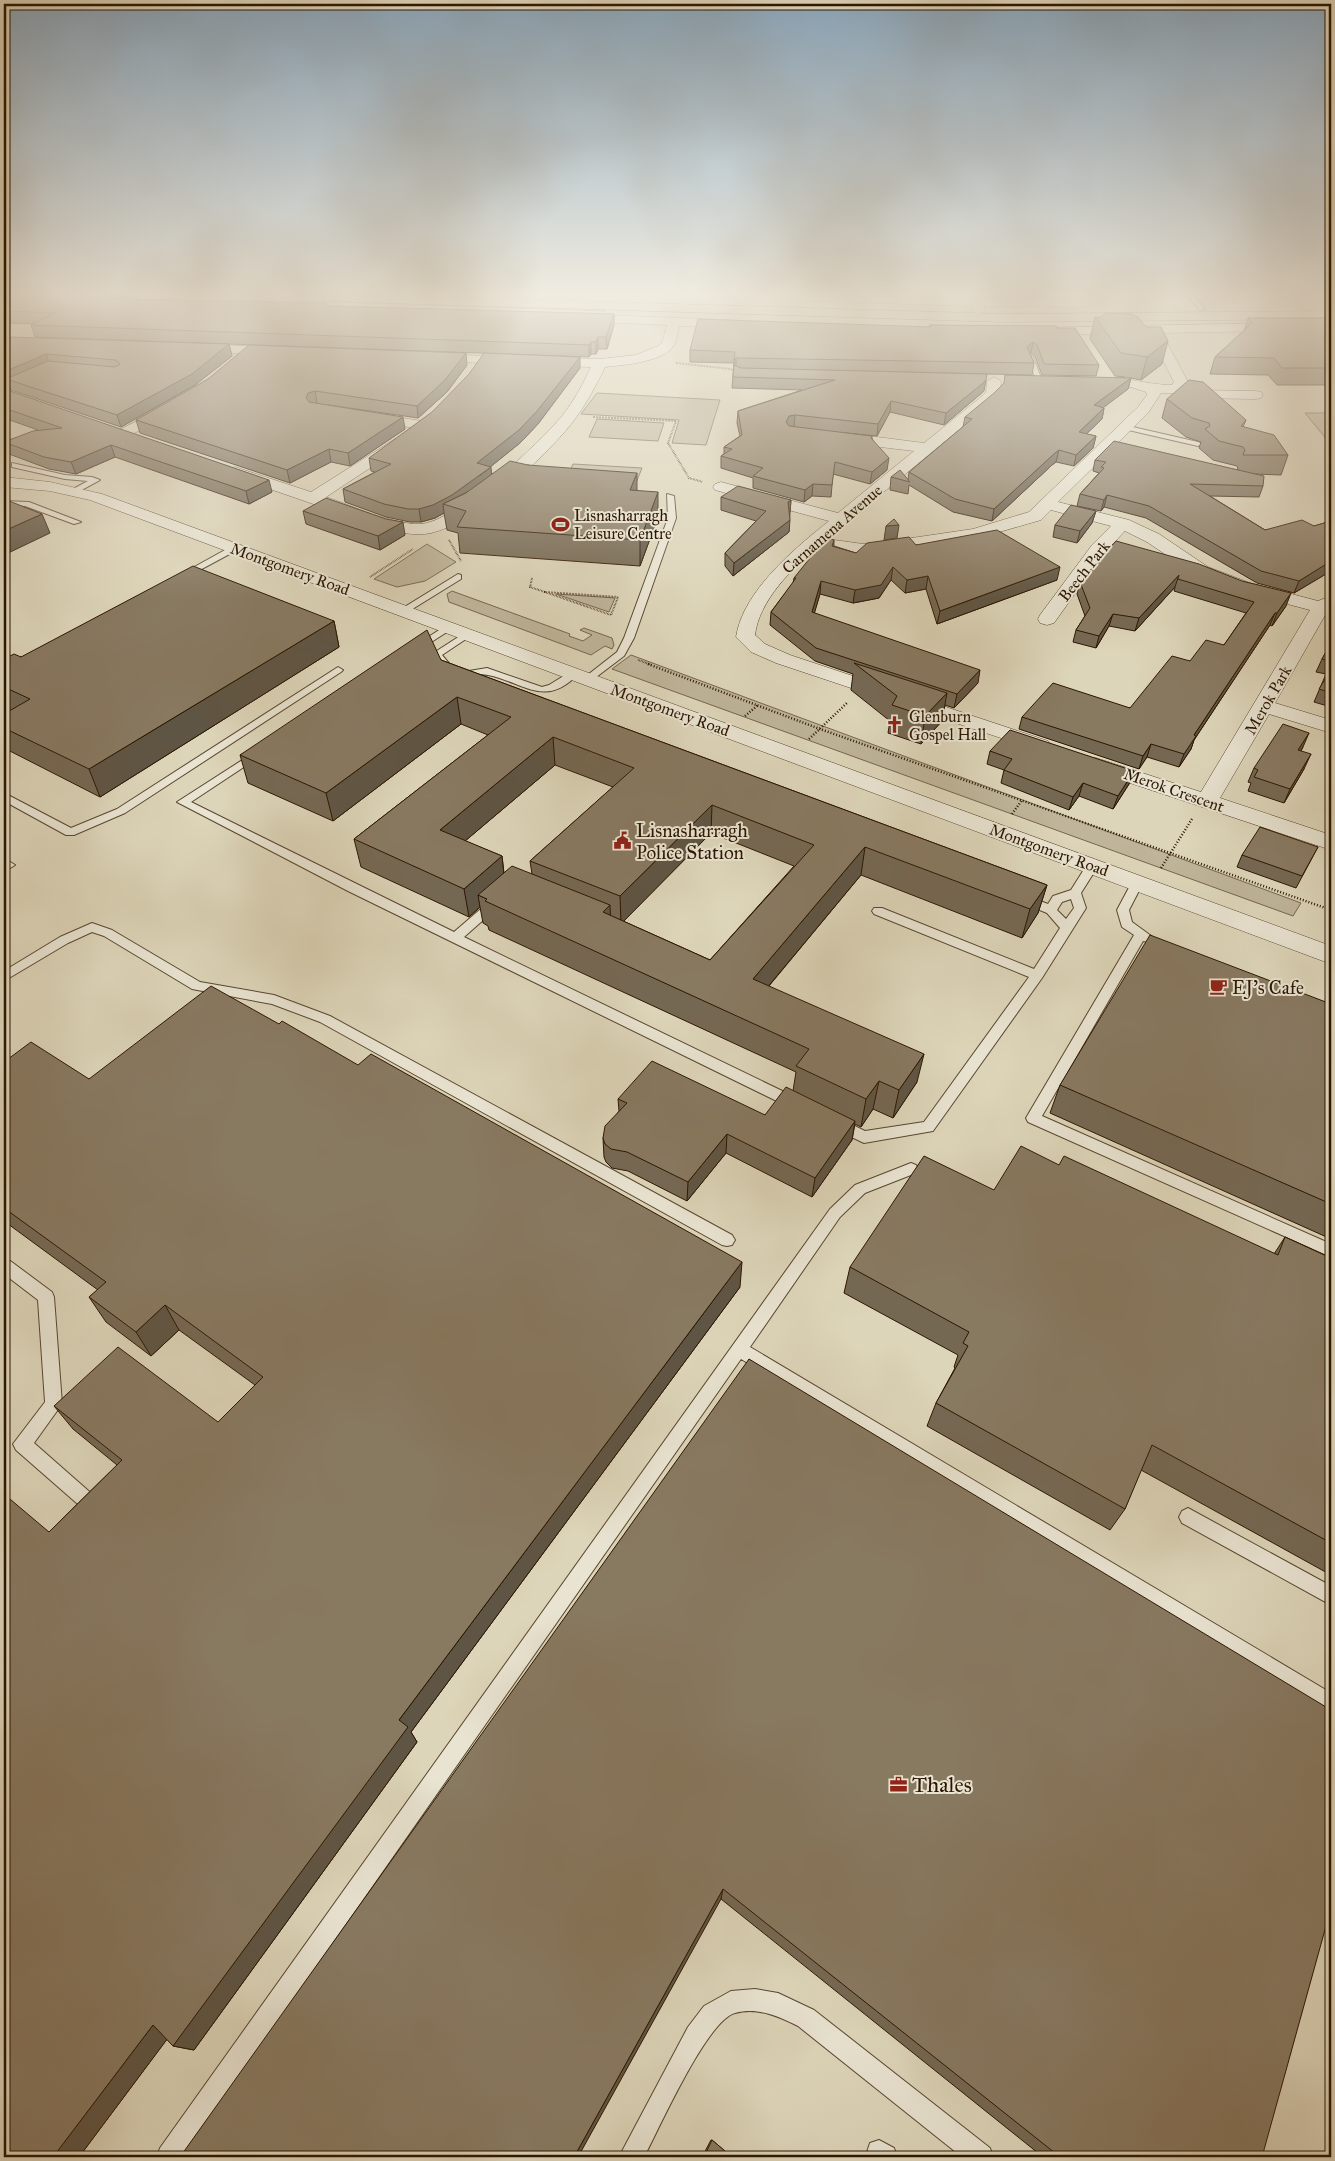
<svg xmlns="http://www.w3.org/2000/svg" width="1335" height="2161" viewBox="0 0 1335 2161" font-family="'IM FELL Great Primer',serif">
<rect width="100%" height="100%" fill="#ddd5b9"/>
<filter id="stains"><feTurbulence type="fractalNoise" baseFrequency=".004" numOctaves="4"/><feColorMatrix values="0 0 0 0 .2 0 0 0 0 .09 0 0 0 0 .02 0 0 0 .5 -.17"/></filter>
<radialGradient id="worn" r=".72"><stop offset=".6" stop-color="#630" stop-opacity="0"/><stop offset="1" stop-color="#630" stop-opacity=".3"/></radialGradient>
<path fill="#bfb59a" stroke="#76664e" d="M314,300L593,309L606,311L314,301Z
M597,393L720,400L706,445L672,443L679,420L581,414Z
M1305,413H1331V441H1328Z
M597,419L664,423L658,441L589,437Z
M573,464L642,468L634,488L564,484Z
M427,544L456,562L425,581L397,587L374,579Z
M452,591L570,634L569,636L583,641L592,635L580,630L584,628L612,638L614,645L612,649L605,646L591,655L449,602L447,594Z
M556,594L615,598L609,612Z
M631,655L1301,903L1293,916L612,669Z"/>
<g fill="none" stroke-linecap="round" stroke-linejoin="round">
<defs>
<path id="service" d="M1050,296H1058L1045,304H1041V302Z
M1188,296H1194L1204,308V310H1200Z
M1030,355L1033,357L1043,383L1037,382L1027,357Z
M23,379L28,380L4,391V387Z
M1124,425L1198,442L1202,444L1198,446L1124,429Z
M12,463L65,475L92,477L100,480L76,493H73V489L88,481L65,479L12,467Z
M667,494L674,496L676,518L634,638L624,656L591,681H585V677L617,652L624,638L668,518Z
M4,501L29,502L81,522L74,524L25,506L4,505Z
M234,545L237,546V550L185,578L182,579L178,576Z
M458,574L461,575V579L406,613L403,614L398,611Z
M447,625L452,628L450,630L419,650H413L411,648Z
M466,632L469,633V637L442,655L457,673L487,668L542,687L549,685L570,672L573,671L578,674C545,709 523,682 488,675C476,672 462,680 450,677L432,654Z
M338,667L343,670L341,672L125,813L74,835H66L4,801V794L8,795L71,828L117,809Z
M258,750L262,751L263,753L262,755L191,802L454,932L490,901H498L500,904L498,907L464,937L801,1100L803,1104L801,1108L796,1109L791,1108L348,891L177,802Z
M4,858L15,865L4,872Z
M1092,862L1098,866L1081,893L1086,908L1042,978L933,1131L864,1143L833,1128L831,1124L833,1120L838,1118L865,1131L924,1122L1029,977L874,914L872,911L874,908H882L1034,969L1060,928L1047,913L1020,902L1018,899L1024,895L1048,904L1053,896L1071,890L1088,863ZM1071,899L1074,908L1066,919L1057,910L1062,902Z
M1137,879L1143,883L1129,910L1132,922L1154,938L1148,942L1143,941L1042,1116L1331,1244V1257L1028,1122L1026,1118L1134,935L1122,927L1117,910L1133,880Z
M92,923L112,930L200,982L274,995L330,1016L732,1235L735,1240L732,1245L727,1246L722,1245L320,1022L272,1004L192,989L104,936L92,932L68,943L4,981V971L60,937Z
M911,1163L916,1165L918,1169L916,1173L865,1193L840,1217L750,1347L1331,1693V1714L741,1359L183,2157H157L160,2148L830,1209L855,1185Z
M4,1258L9,1260L52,1292L54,1297L62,1404L34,1443L92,1494L95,1500L92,1506L86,1509L80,1506L16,1450L13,1444L45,1402L38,1300L4,1274Z
M1188,1508L1331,1586V1605L1182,1523L1179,1517L1182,1511Z
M755,1989L778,1993L814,2010L990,2148L993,2157H962L798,2026C778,2016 758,2007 735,2013C707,2020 659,2129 644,2157H619L688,2027L704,2006L731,1991Z
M879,2140L894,2148L897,2157H869L867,2152L870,2143Z"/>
<path id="minor" d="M784,296L1082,299L1087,296H1099L1094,304L1082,307L984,306L985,310L979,314L975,313L972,306L790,300Z
M1291,296H1304L1315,307L1309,311L1305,310Z
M577,314L734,320L740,324L734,328L679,326C678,332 677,339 674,345C665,362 623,365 605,367C596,386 585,406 572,423C544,458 475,523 431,533C417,536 403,533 389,530L229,475L227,472L229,469L235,467L311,492L395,439H405L408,442L405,445L326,497C353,506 392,525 421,524C455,522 540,443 562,416C574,401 583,384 591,367L430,361L423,357L425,354L600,359L636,355L658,346L662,343L667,325L572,321L571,318L572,315Z
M1331,322V330L1162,333L1188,382L1185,387L1192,390L1256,391L1261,392L1263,395L1261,398L1256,399L1189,398L1176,393H1161L1148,413L1058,502L1129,520L1159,534L1208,567L1250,583L1318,601L1331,596V609L1328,610L1275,703L1331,720V733L1269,714L1220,798L1331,835V850L1088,769L1085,764L1088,759L1096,758L1201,792L1310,610L1238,591L1196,575L1147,542L1125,531L1104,553L1054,623L1047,625L1040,623L1038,619L1040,615L1092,545L1111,526L1051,510L1041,520L975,539L863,554L839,552L818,547C792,568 759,601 755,635L765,644L790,655L1048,741L1052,745L1048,749L1041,751L1034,749L776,663L751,652L736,637C743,591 795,548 829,521L715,490L713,487L715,484L721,482L838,513L914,451L838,442L833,440L830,437L833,434L838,432L924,443L981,397L986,392L987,381L994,377L1001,381L1000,393L991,403L827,539L863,544L898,540L973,529L1029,512L1138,407L1147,395L1146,392L1131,387H1092L1085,383L1087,380C1116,373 1144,385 1172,385L1174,382L1149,333L1040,335L1033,331L1035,328Z
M192,344L279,347L286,351L279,355L187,351L185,348L187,345Z
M171,404L176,405L178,408L176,411L127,437H117L114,434L117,431Z
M368,413L422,421L427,422L429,425L427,428L422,429L363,420L361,417L363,414Z"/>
<path id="tertiary" d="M4,477L50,482L102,494L1331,946V964L90,500L50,491L4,487Z"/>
<path id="trunk" d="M290,296H418L1003,314L1331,311V319L1003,322L296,300Z"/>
</defs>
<use href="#service" stroke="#58462f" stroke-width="2"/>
<use href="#minor" stroke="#58462f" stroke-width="1"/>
<use href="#tertiary" stroke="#58462f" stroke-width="1"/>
<use href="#trunk" stroke="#2c1601" stroke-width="1"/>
<path stroke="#2c1601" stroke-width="2" stroke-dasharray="0.5 1" stroke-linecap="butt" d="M676,363L731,369L736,372
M593,417L676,421L668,443L689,478L703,482
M449,540L461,561
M370,577L413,549
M532,578L530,587L545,592
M545,592L618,597L611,615Z
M638,660L652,665"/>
<path stroke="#2c1601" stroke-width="2.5" stroke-dasharray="1 2" stroke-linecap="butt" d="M648,664L820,729L1331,910
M745,716L758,705
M809,739L848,702
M1012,814L1022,800
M1161,868L1192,819"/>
<use href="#service" fill="#e9e4d2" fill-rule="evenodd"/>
<use href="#minor" fill="#e9e4d2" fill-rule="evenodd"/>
<use href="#tertiary" fill="#e9e4d2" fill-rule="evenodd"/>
<use href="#trunk" fill="#ddd5b9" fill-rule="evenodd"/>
</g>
<path fill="#756853" stroke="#2c1601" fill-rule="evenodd" d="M4,296H126L124,298L111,297V299L326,303V306L614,314V325L607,349H598L596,354H591L589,357L35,337L31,325L34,324L4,323Z
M1095,317L1162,364L1141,380L1131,378L1128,389L1103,407L1104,408L1102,419L1086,434L1096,436L1093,448L1074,466L1056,462L1052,465L992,521L953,512L909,485L908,494L890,490L891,477L908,480L909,472L963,427L965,417L1125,377L1115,376L1090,339Z
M1248,318H1331V385H1277L1268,375L1210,374L1215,357L1244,331Z
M930,325L1057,328L1099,365L1096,376L1042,375L1035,356L1031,353L1030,354L1034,363L1032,375L896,372L984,391L944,425L890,412L877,436L845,433L872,436V438L887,470L870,484L833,474L831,497L812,496L804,502L753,488V478L721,468V456L724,454V447L740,436L737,423L738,411L802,390L732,388L734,363L690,362V350L930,327Z
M4,340L229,344L232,356L195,385L121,427L11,390L8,383L4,385Z
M467,365L447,392L418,418L328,405L405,429L350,466L331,462L290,483L140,433L136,420Z
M580,368L538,424L520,443L490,467L492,474L528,465L637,490L658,517L640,566L460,553L458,533L447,530L444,513L435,518L421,522H410L386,517L345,502L343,489L375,472L371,471L369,458Z
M4,389L272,492L249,504L115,457L76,474L49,469L9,454L4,442L38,430L4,418Z
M1167,399L1246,420L1243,427L1288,455L1281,475L1255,474L1263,486L1259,497L1210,496L1265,530L1314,526L1331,521V571L1294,593L1257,583L1146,518L1104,507L1101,511L1077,506L1080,494L1099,473L1093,471L1095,460L1238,470V469L1237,466L1213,460L1199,448L1201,442L1186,437L1162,418Z
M721,497L791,500L790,513L789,532L733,576L725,566V553L756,521L721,510Z
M303,511L405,535L380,550L306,524Z
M1096,511L1092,523L1077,543L1053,537L1055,525Z
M834,540V546L856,553L916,545L1057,580L937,624L926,589L905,593L891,580L879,598L853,603L820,594L814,613L978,683L954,708L945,705L942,721L921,744L888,733L890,721L851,690L853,674L815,661L770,625L771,612L793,583L794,578Z
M1116,541L1286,606L1272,626L1270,625L1194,740L1191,749L1179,767L1147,757L1139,769L1019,729L1022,717L1130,708L1190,661L1224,645L1246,613L1174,591L1175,587L1135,631L1109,626L1096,648L1073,642L1076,630L1085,616L1077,594L1080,582Z
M334,621L339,647L100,797L4,748V714L10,710L4,708V650L7,657H21Z
M1331,639V707L1314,702L1326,674L1316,672L1322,659L1327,650Z
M441,660L1047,885L1038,913L1022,938L861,875L769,986L917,1082L893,1118L873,1109L861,1127L855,1124L852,1140L812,1197L726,1153L687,1201L628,1171L612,1168L606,1162L604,1157L603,1138L619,1111L618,1099L765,1115L793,1091L796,1072L489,930L488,926L483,923L480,907L469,917L361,867L354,839L488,735L461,724L333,821L248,783L240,755ZM555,765L613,787L530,861L532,874L504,873L502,856L465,841ZM711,833L794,866L710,960L623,921Z
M1303,747L1301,751L1304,769L1284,803L1248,791L1251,783L1248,782L1254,768Z
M990,751L1134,771L1129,784L1113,809L1079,796L1069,810L1001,783L1004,770L987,764Z
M1318,847L1296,888L1237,867L1242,855Z
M1331,1004V1239L1050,1113L1060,1085Z
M4,1062L89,1079L740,1287L411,1732L417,1742L194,2050L173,2046L167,2039L79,2157L49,1532L117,1465L73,1429L54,1406L218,1422L255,1385L179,1330L151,1356L106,1322L89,1297L98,1290L4,1221Z
M1059,1165L1274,1254L1285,1237L1331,1258V1575L1141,1470L1125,1509L1110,1530L927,1426L936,1403L955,1368L954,1367L958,1355L844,1293L850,1267L994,1190Z
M749,1359L1262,2157H1043L721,1899Z
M711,2140H712L732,2157H702Z"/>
<path fill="#5f5544" stroke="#2c1601" d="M614,314V325L607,349L606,337Z
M598,337V349L596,354V342Z
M1168,341L1162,364L1141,380L1147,357Z
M591,342V354L589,357V345Z
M1033,342L1031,353L1025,358L1027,347Z
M229,344L232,356L195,385L121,427L117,415Z
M466,353L467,365L447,392L418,418L417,406Z
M46,354L50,365L6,379L8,383L4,385V372Z
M580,357V368L538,424L520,443L479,476L491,467L492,480L443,504L444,513L435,518L421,522L419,509Z
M736,358V369L734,371V360Z
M1131,378L1128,389L1091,417L1094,405Z
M986,380L984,391L944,425L946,413Z
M315,391L317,403L310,405L306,398L308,393Z
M891,401L890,412L877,436L878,424Z
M1104,408L1102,419L1076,444L1079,432Z
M795,415L794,427L789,428L786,422L789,416Z
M403,417L405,429L350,466L348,453Z
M1096,436L1093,448L1074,466L1076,455Z
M111,445L115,457L76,474L71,462Z
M329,449L331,462L290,483L287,470Z
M1059,450L1056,462L1052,465L992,521L994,509L1055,453Z
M889,458L887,470L870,484L872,472Z
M637,473V498L630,490Z
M269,480L272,492L249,504L246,491Z
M813,484L812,496L804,502L805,490Z
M658,492V517L640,566V540Z
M1107,495L1104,507L1101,511L1104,500Z
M791,500L790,512L787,514L788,502Z
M1096,511L1092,523L1077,543L1080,531Z
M42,514L50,533L4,555V531Z
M790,520L789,532L733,576L734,563Z
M403,522L405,535L380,550L378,536Z
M899,525L897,538L884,540L886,526Z
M1331,561V571L1294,593L1299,581Z
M893,567L891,580L879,598L853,603L855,590Z
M1060,567L1057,580L937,624L940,611Z
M1179,575L1175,587L1135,631L1139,618Z
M928,576L926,589L905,593L907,580Z
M821,581L820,594L811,625L812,612Z
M1291,593L1286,606L1272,626L1277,613Z
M1275,613L1270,625L1194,740L1191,749L1179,767L1184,754L1194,735Z
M1113,614L1109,626L1096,648L1099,636Z
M334,621L339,647L100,797L89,769Z
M4,650L15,675L4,681Z
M980,670L978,683L954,708L957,694Z
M947,693L942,721L921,744L925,716Z
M457,697L461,724L333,821L326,793Z
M1309,733L1303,747L1292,765L1298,750Z
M553,737L555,765L445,858L440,830Z
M1151,744L1147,757L1139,769L1143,756Z
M1311,754L1304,769L1284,803L1290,789Z
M1134,771L1129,784L1113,809L1118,796Z
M1083,783L1079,796L1069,810L1073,797Z
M712,805L711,833L621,924L620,896Z
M865,847L861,875L751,1007L753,979Z
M502,856L505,885L487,899L478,895L480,907L469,917L464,889Z
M1047,885L1038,913L1022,938L1030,909Z
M610,905L611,933L603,912Z
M924,1054L917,1082L893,1118L899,1090Z
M879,1081L873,1109L861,1127L866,1099Z
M855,1121L852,1140L812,1197L815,1178Z
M727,1134L726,1153L687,1201L688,1182Z
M742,1262L740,1287L411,1732L417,1742L194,2050L173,2046L399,1720Z
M165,1305L179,1330L151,1356L136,1332Z
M723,1889L721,1899L578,2157H574Z
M153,2025L174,2030L79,2157H53Z"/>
<path fill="#887961" stroke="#2c1601" d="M4,296H90L110,297L108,299L326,303L324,306L614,314L606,337H598L596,342H591L589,345L31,325L56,313L4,311Z
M1106,313L1132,314L1138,317L1146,327H1161L1168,341L1147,357L1121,353L1095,317H1101Z
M1248,318H1331V368H1282L1274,358L1215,357L1252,323Z
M698,319L931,327L930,325L1056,326L1057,328H1075L1099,365L1044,364L1037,345L1033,342L1027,347L1034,363L736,358L734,360L735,352L690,350Z
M10,337L229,344L192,374L117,415L6,379L48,361L115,367L120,364L116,360L46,354L4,372V340Z
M249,345L466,353L445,380L417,406L315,391L308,393L306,398L309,402L403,417L348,453L329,449L287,470L136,420L208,379Z
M484,353L580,357L537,411L519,430L477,463L491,467L452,495L433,505L419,509H408L384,504L343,489L391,464L369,458L432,412L469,374Z
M734,365L741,368L987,374L986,380L982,384L946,413L891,401L878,424L795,415L789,416L786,422L789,426L872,436L871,438L889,458L872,472L835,462L832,485L813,484L805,490L753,476L763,468L721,456L732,449L724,447L742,435L738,411L835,380L733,377Z
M1005,375L1131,378L1094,405L1104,408L1079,432L1096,436L1076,455L1059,450L1055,453L994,509L955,499L909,472L972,419L965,417L994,393L1004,383Z
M1189,380L1203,382L1246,420L1241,426L1274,435L1288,455H1243L1245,450L1243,447L1219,441L1205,429L1210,426L1209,423L1192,418L1167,399Z
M4,389L269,480L246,491L111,445L71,462L44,457L4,442L33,431L62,428L4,408Z
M1114,441L1264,476L1263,486L1190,484L1265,530L1302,520L1314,526L1331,521V561L1299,581L1261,571L1149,506L1107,495L1104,500L1080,494L1104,468L1101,467L1106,462L1095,460Z
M510,461L528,465L637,473L630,490L658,492L640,540L457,527L466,511L443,504L466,493Z
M900,470L910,482L891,477Z
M738,486L791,500L788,502L790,520L734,563L725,553L766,511L721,497Z
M326,498L386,519L403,522L378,536L303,511Z
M4,499L42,514L4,531Z
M1071,505L1096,511L1080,531L1055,525Z
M894,519L899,525L886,526Z
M997,530L1060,567L940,611L928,576L907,580L893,567L881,585L855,590L821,581L812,612L980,670L957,694L816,648L771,612L796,578H794L826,538L834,540L832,546L856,553L867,543L909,537L916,545Z
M1116,541L1199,564L1242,581L1291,593L1277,613H1275L1194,735L1196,736L1184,754L1151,744L1143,756L1022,717L1053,683L1130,708L1172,656L1190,661L1206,640L1224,645L1254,602L1178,579L1179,575L1139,618L1113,614L1099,636L1076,630L1090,608L1080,582Z
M193,566L334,621L89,769L4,728V714L30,699L4,687V659L14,654L21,657Z
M427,630L441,660L1047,885L1030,909L865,847L753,979L924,1054L899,1090L879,1081L866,1099L796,1066L809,1049L485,901L487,899L478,895L512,866L610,905L603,912L710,960L814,845L712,805L620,896L530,861L634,768L553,737L440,830L502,856L464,889L354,839L511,717L457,697L326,793L240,755Z
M1331,643V662L1322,659Z
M854,663L947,693L925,716L892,705L897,696Z
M1331,666V693L1319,689L1327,676H1325Z
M1283,724L1309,733L1298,750L1311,754L1290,789L1254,777L1258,770L1254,768Z
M1010,730L1134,771L1118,796L1083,783L1073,797L1004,770L1012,759L990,751Z
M1260,827L1318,847L1302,876L1242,855Z
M1150,935L1331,1004V1204L1060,1085Z
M211,986L279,1024L282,1021L358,1065L371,1054L742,1262L399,1720L408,1727L173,2046L153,2025L53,2157H4V1494L49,1532L122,1460L54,1406L118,1347L218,1422L263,1377L165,1305L136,1332L89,1297L106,1282L4,1208V1062L31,1042L89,1079Z
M652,1061L765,1115L786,1087L855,1121L815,1178L727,1134L688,1182L627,1152L611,1149L605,1144L603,1138L605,1126L627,1103L618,1099Z
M1021,1146L1059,1165L1064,1156L1278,1255L1285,1237L1331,1258V1543L1152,1445L1125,1509L936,1403L968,1346L963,1343L969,1332L850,1267L924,1156L994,1190Z
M749,1359L1331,1710V1908L1262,2157H1060L723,1889L574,2157H180Z
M712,2140L732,2157H704Z"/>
<linearGradient id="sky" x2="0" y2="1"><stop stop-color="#8ba7bc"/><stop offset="0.49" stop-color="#f0ece0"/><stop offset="1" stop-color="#f0ece0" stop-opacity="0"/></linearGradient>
<rect width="1335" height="599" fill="url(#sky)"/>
<defs>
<symbol id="stadium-bare" viewBox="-9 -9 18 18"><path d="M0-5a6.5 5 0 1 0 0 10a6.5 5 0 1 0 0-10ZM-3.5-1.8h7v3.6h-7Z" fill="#8f2418" stroke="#e9e4d2" stroke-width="2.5" paint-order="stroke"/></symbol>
<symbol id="church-bare" viewBox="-9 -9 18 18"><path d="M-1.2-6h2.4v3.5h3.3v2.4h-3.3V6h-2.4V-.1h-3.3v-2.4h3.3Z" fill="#8f2418" stroke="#e9e4d2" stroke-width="2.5" paint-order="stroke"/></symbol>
<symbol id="civic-bare" viewBox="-9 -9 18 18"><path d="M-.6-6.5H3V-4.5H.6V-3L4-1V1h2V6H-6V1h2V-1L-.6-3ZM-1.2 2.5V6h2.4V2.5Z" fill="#8f2418" stroke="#e9e4d2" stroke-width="2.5" paint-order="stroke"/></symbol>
<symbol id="cafe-bare" viewBox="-9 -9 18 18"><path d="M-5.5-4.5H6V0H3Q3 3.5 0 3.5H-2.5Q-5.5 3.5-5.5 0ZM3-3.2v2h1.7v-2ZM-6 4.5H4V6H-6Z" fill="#8f2418" stroke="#e9e4d2" stroke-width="2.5" paint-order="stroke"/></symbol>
<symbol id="office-bare" viewBox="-9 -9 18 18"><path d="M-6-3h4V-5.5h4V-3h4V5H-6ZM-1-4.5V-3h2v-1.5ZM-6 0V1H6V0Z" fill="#8f2418" stroke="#e9e4d2" stroke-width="2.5" paint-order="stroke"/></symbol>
</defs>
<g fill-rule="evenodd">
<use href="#stadium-bare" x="548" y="512" width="25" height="25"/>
<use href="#church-bare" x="882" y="712" width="25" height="25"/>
<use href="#civic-bare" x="610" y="828" width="25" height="25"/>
<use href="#cafe-bare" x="1206" y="974" width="25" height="25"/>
<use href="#office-bare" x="886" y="1772" width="25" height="25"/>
</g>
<g text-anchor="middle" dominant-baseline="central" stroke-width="4" stroke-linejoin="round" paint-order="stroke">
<g font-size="16" fill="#2c1601" stroke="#e9e4d2" text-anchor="start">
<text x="574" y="515">Lisnasharragh<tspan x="574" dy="18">Leisure Centre</tspan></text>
<text x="909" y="716">Glenburn<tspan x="909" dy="18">Gospel Hall</tspan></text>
</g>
<g font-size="16" fill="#2c1601" stroke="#e9e4d2">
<text transform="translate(832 529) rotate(-41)">Carnamena Avenue</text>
<text transform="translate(290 569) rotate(20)">Montgomery Road</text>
<text transform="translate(1084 571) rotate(-52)">Beech Park</text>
<text transform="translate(1268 700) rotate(-60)">Merok Park</text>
<text transform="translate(670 710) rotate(20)">Montgomery Road</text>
<text transform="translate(1174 790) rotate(19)">Merok Crescent</text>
<text transform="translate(1049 850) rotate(20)">Montgomery Road</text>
</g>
<g font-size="19" fill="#2c1601" stroke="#e9e4d2" text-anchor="start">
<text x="636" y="830">Lisnasharragh<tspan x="636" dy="22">Police Station</tspan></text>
<text x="1232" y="987">EJ’s Cafe</text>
</g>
<g font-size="22" fill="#2c1601" stroke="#e9e4d2" text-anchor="start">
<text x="912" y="1784">Thales</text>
</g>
</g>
<rect width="1335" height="2161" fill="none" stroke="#ddd5b9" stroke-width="20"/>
<rect x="5" y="5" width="1325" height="2151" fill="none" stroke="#2c1601" stroke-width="2.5"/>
<rect x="10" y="10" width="1315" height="2141" fill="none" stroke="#2c1601"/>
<rect width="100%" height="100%" filter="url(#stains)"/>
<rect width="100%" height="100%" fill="url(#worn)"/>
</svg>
